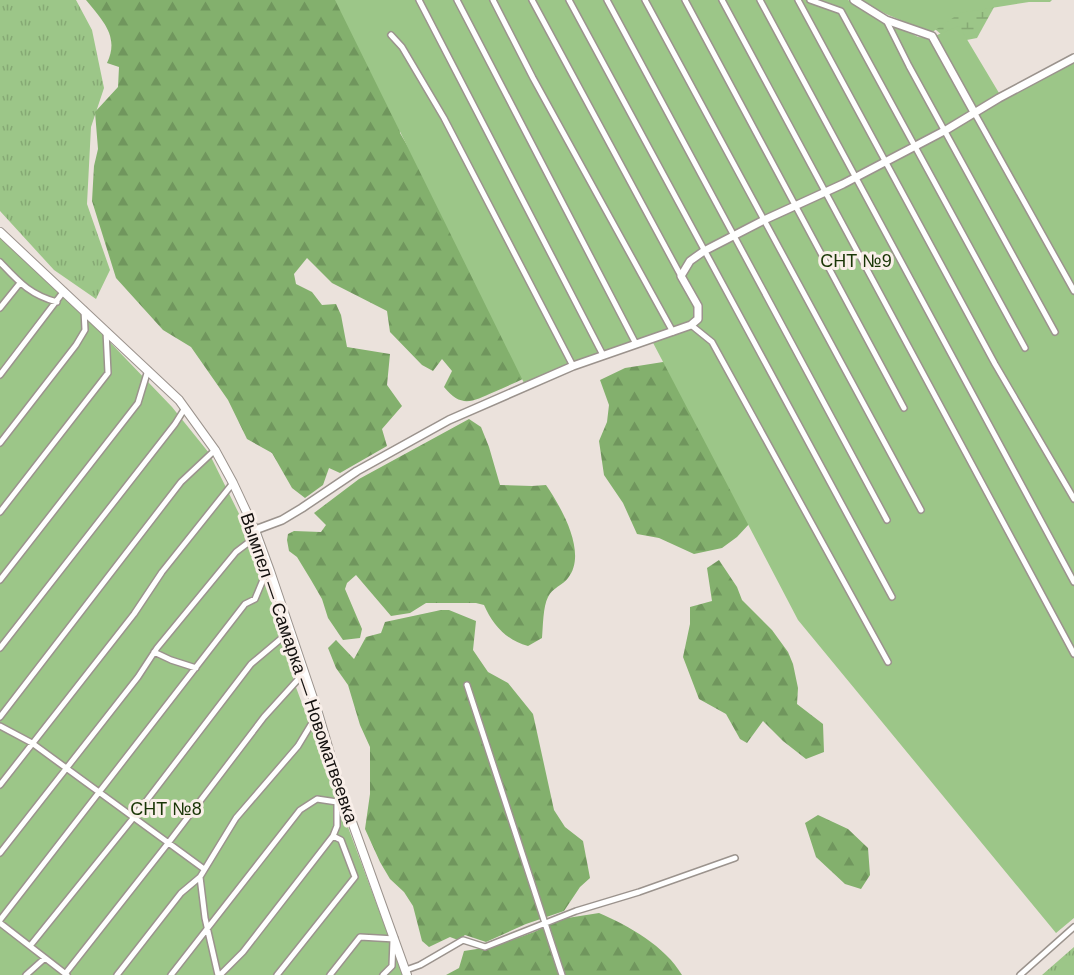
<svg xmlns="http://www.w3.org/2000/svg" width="1074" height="975" viewBox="0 0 1074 975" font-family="Helvetica,sans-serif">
<defs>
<pattern id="grass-tufts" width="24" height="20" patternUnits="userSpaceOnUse" patternTransform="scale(1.5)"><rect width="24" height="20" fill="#9cc688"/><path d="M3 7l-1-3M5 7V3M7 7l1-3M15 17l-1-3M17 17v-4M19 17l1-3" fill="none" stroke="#86a974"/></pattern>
<pattern id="forest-firs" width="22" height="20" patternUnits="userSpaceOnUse" patternTransform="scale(1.5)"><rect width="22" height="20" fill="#83b06d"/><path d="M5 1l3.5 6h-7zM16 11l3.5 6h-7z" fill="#70965d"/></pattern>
<pattern id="wetland-marsh" width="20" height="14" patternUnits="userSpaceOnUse" patternTransform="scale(1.5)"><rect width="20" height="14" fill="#9cc688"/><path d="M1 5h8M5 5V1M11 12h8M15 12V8" fill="none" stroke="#86a974"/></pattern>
</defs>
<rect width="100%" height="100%" fill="#ebe2dc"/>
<path fill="url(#grass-tufts)" d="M0,0H76L92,30L104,88L91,127L87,204L110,270L96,299L54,270L0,211Z
M1074,947V975H1042Z"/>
<path fill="url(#forest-firs)" d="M86,0H392L400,133L457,230L525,378C515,383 505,387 494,392C472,402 461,408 444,387L452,371L442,359L433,371L422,365L390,332L387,311L332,283L307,258L294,274L296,284L312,292L322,305L336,304L341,315L347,347L390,354L387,385L402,406L382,429L387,446L340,473L329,468L323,485L305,498L292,488L272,453L247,439L228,400L191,347L163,330L116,278L92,201L94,166L98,149L95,112L118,87L119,67L107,63C120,36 102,20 86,0Z
M663,362H673L764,508L737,537L722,548L694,554L659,538L637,534L623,503L604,475L599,441L607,422L609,405L600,380L625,368Z
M469,419L481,427L489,447L500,485L532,486L546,485C561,507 588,553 568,578C563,585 552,588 548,597C543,606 543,627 542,638L528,646C506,640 493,625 484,605L476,603H426L410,613L391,616L356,575L347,583L345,589L362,629L360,638L343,640L328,618L322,599L311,580L297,557L289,551L287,540L288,534L294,531L321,532L326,525L314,513L359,479Z
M719,560L737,587L742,600L772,630L788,652L793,664L798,688L797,704L823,724L824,752L806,759L783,741L763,721L747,743L740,739L726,714L699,699L683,657L690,624V607L712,601L707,568Z
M441,610H449L476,621L473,650L488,672L508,683L533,714L554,810L565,827L583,841L590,878L580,887L564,911L526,924L486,942L465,935L458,940L450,937L429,947L422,941L413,906L404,892L390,879L380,862L365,829L370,794V747L360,725L348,685L336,668L328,648L336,640L354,659L366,637L381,633L385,622Z
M818,815L848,829L868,848L870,875L861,889L845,884L816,857L805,823Z
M599,913C629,926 665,946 682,975H446L459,968L464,951L496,946L534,932L561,919Z"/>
<path fill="url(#wetland-marsh)" d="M998,0L977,38L951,43L920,16Z"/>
<path fill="#9cc688" d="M335,0H848L918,37L930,38L959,26L1002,98L1074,60V918L1056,933L798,620L650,337L524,383Z
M860,0H1052L1050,2H1029L960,13L931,33L886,14Z
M0,237L82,313L172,407L209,453L248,532L284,639L294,682L403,975H0Z"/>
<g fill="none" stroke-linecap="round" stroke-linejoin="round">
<defs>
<path id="minor" d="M419,0L603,355
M457,0L636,344
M493,0L533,78L673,332
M532,0L681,276
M569,0L892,597
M607,0L887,520
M645,0L921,510
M685,0L904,408
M722,0L1074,654
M760,0L1074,582
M798,0L995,364L1074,499
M810,0L841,11L1025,348
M886,20L909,66L1055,332
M391,35L402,47L444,118L573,366
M974,112L1074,291
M0,262C19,282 30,295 57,302
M0,308L20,283
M691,325L712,342L888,662
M0,375L64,291
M0,443L76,345L85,330L84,310
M0,512L108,373L106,331
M0,580L138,403L148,370
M0,648L175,424L185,408
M154,652L171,660L196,668
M467,685L562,975
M0,717L181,482L215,450
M0,726L32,743L204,869
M0,785L134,614L162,572L233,483
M0,853L138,677L157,648L236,552L257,536
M0,920L245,604L255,599L265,575L270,571
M0,923L67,975
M30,946L134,817L251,664L289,632
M406,970L420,965L463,940L485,947L576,911L639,892L735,858
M65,974L169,842L264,717L303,674
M26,975L45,958
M117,975L181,893L200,877
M171,975L300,810L317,799L337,802L342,794
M218,975L205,918L200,877L236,818L298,746L318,713
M220,975L243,952L333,836L337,826V802
M277,975L355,877L341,840L333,836
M330,975L360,937L395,939
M383,975L392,966L393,940
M1020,975L1074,927"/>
<path id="tertiary" d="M854,0L886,20L932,36L974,112
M255,530L282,520L302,508L357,471L449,420L573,366L691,325L698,319V306L681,276L690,261L704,251L764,220L843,184L946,130L999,98L1074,58"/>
<path id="secondary" d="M0,232L179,400L215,450L233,483L255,530L270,571L318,713L342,794L407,975"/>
</defs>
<use href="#minor" stroke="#9b938d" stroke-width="8"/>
<use href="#tertiary" stroke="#9b938d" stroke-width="10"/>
<use href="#secondary" stroke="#9b938d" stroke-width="10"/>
<use href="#minor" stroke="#fff" stroke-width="5"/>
<use href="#tertiary" stroke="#fff" stroke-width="7"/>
<use href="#secondary" stroke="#fff" stroke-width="8"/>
</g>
<g text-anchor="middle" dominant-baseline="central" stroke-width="6" stroke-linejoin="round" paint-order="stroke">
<g font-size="18" fill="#193606" stroke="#f9efe9">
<text x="856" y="261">СНТ №9</text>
<text x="166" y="809">СНТ №8</text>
</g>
<g font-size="18" fill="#13100e" stroke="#f9efe9">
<text transform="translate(299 668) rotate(71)">Вымпел — Самарка — Новоматвеевка</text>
</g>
</g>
</svg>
